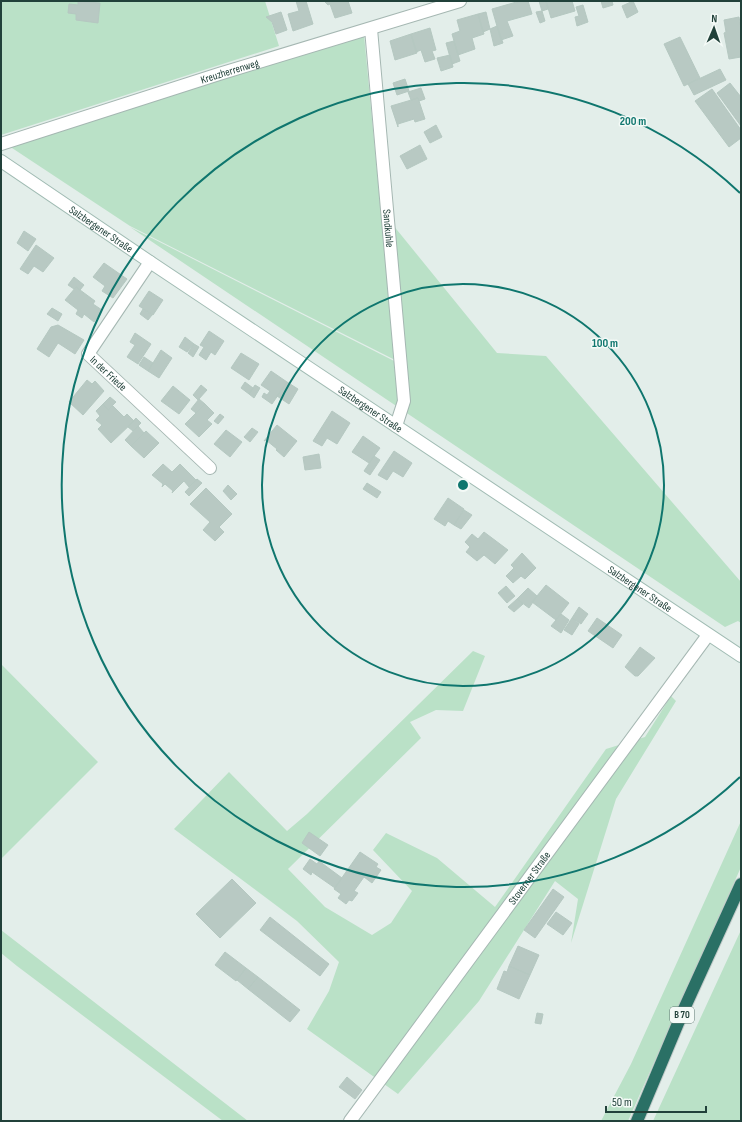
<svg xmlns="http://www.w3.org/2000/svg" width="742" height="1122" viewBox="0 0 742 1122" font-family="'Sofia Sans Condensed',sans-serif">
<rect width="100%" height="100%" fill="#e3eeea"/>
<path fill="#bae1c7" d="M1,1H265L279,46L1,135Z
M364,35L395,360L130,226L9,146Z
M393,225L497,353L546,356L741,582V623L738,621L725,627L130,227L404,366Z
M473,651L485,656L463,711L436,710L410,722L421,738L288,869L325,907L372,935L391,923L412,891L373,850L386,833L437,858L495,907L606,749L645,737L671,696L676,701L616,799L571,943L578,899L555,881L479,1001L398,1094L307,1029L329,991L339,962L297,921L174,829L229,772L287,831L307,814Z
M1,664L98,762L1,859Z
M741,821V867L628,1121H601L631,1064Z
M1,930L248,1121H223L17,966L1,953Z
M741,930V1121H653Z"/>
<path fill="#b8c9c3" stroke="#b5c8c1" d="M78,1L100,3L98,23L76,20V14L68,13L69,4L78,5Z
M296,1H306L313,24L293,31L288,14L299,11Z
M324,1H348L352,13L335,18L330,4L328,5Z
M520,1H528L532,14L507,21L513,36L501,40L492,9Z
M539,1H546L548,9L542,11Z
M546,1H572L575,11L551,18Z
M601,1H612L613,5L603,8Z
M633,1L638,12L627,18L622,6Z
M583,5L588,22L577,26L575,17L579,16L576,7Z
M542,11L545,21L540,23L536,12Z
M281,12L287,30L276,34L272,22L266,17Z
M486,12L490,29L483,32L478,14Z
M478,14L484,34L472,38L475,49L458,55L452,34L460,31L457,20Z
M739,17L741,28V57L729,59L724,33L726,32L724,20Z
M497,26L503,43L494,46L490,29Z
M430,28L436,50L432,51L435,59L425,62L421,50L416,52L411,34Z
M411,34L417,53L395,60L390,41Z
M680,37L700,78L684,86L664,44Z
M454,41L460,61L452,64L446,43Z
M450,55L453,67L441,71L437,58Z
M720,69L726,80L694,95L688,84Z
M405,79L409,91L397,95L393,83Z
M730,83L741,97V126L717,93Z
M421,88L425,99L419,101L418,98L411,100L408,92Z
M712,89L741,130V138L729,147L695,101Z
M418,98L425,119L415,122L414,119L398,124V127L391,106Z
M436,125L442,137L430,143L424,132Z
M420,145L427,159L407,169L400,156Z
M24,231L36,239L28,251L17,243Z
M36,245L54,258L43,272L34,266L28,274L20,269Z
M104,263L127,279L113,298L102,291L105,286L93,277Z
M74,277L84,285L80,290L76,287L74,289L68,285Z
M76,287L95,301L93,304L102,310L94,322L84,314L82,318L76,314L78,310L65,300Z
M149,291L163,300L153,315L139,306Z
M52,308L62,314L58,321L47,314Z
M143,309L152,315L148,320L140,314Z
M58,325L84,340L75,354L58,343L49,357L37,349L51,327Z
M209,331L224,341L215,355L211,352L206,360L199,355L204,347L200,345Z
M135,333L151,344L138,364L127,357L135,345L130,342Z
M185,337L194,344L187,352L179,347Z
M194,344L199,347L193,357L188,353Z
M161,350L172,358L159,378L148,371Z
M241,353L259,364L249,380L231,368Z
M144,357L153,363L148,371L139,365Z
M271,371L287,382L272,404L262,397L264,393L267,395L270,391L261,385Z
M87,380L92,384L95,381L104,391L83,415L69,402Z
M245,382L253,388L249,394L241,388Z
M287,382L298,389L289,404L277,396Z
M201,385L207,390L198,400L193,395Z
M255,385L260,388L254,398L249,394Z
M173,386L190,400L179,414L161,401Z
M110,397L116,402L108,410L103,404Z
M199,399L205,404L196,413L191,409Z
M103,404L108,410L113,406L124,417L127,414L134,421L111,443L98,429L102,425L96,420L100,416L96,411Z
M205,404L214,413L207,420L212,424L199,437L185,424Z
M332,411L350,423L337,444L327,438L322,446L313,441Z
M220,414L224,417L218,424L214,421Z
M136,418L141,423L133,431L128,427Z
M277,425L297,441L284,457L276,450L277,449L266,440L264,441Z
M138,426L144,433L131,446L125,440Z
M252,428L258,432L250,442L244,437Z
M226,430L242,442L230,457L214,444Z
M146,431L159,443L144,458L131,446Z
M363,436L380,448L369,463L352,452Z
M394,451L412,463L403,477L393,471L387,480L378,475Z
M319,454L321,468L305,470L303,457Z
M374,456L380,460L370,475L364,471Z
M163,464L172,472L180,464L196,480L189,487L184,481L172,493L173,491L165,484L162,487L163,484L152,475Z
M197,479L202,483L189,496L185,492Z
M367,483L381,492L377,498L363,489Z
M228,485L237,494L231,500L223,491Z
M206,488L232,514L219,527L224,532L215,541L203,530L210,522L190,504Z
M448,498L464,509L454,525L448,521L445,526L434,519Z
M464,510L472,515L461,529L454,525Z
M484,532L508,550L495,564L484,555L477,561L466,552L470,547L465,542L472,534L478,539Z
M522,553L536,568L525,579L521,576L513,583L506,576L514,568L511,565Z
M546,585L569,603L556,620L532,602Z
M506,586L515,596L507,603L498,593Z
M528,588L537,596L529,608L517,599Z
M517,599L523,604L514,612L508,607Z
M579,607L588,614L581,624L572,618Z
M561,614L569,620L561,633L551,626Z
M572,618L579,624L572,635L564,630Z
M597,618L622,635L613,648L588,631Z
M640,647L655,658L638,676H635L625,667Z
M309,832L328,845L320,856L302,843Z
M360,852L378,864L376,867L381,870L372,883L364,877L354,891L358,893L352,901L349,900L346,904L338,898L341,894L334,889Z
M310,859L317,864L319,861L342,878L335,888L312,872L311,875L303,869Z
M232,879L256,903L220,938L196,914Z
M553,889L564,897L535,938L524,930Z
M556,912L572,923L563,935L547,924Z
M270,917L329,964L320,976L260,930Z
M518,946L539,955L530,975L509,966Z
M225,952L246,968L236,981L215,965Z
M509,966L530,975L519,999L497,989L504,971L507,972Z
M246,968L258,977L248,989L237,980Z
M258,977L300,1010L290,1022L248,989Z
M537,1013L543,1014L541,1024L535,1023Z
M347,1077L362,1090L355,1099L339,1087Z"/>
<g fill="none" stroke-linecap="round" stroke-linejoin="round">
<defs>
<g id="street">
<path id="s1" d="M371,29L404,401L396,426"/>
<path id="s2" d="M1,144L219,74L460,1"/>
<path id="s3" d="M150,262L88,354L210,468"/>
<path id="s4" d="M350,1121L708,635"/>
</g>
<g id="secondary">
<path id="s5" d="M1,161L150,262L741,656"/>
</g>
<path id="highway" d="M637,1121L684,1009L741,884"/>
</defs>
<use href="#street" stroke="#a5b7b2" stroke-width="14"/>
<use href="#secondary" stroke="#a0bbb3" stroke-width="14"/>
<use href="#highway" stroke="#c1cac8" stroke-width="14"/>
<use href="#street" stroke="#fff" stroke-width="12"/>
<use href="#secondary" stroke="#fff" stroke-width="12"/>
<use href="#highway" stroke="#2a7065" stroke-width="12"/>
</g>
<g fill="none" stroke="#0f766e" stroke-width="2">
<circle cx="463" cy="485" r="201"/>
<path d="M740 777A402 402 0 1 1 740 193"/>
</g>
<g text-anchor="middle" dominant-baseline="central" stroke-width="3" stroke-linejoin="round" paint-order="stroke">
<rect fill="#f4faf7" stroke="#607873" stroke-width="1" x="670" y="1007" width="24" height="16" rx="3"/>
<g font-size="10" font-weight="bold" fill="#21413a">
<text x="682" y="1015">B 70</text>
</g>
<g font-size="11" fill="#21413a" stroke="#f4faf7">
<text stroke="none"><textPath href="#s2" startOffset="240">Kreuzherrenweg</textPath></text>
<text stroke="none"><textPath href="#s1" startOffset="200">Sandkuhle</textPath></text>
<text stroke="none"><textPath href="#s5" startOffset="121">Salzbergener Straße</textPath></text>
<text stroke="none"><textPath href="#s3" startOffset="139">In der Friede</textPath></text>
<text stroke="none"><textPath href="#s5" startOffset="445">Salzbergener Straße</textPath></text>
<text stroke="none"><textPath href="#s5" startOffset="769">Salzbergener Straße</textPath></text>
<text stroke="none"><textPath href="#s4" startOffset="302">Stoverner Straße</textPath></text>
</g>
</g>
<circle cx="463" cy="485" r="6" fill="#0f766e" stroke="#f4faf7" stroke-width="2"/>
<g font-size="12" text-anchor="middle" font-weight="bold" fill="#0f766e" stroke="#f4faf7" stroke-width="3" stroke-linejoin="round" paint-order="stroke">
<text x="633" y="125">200 m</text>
<text x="605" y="347">100 m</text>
</g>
<rect width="742" height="1122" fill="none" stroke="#21413a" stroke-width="4"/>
<g transform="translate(714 28) rotate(2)" stroke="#f4faf7" stroke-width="3" paint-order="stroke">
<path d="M0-3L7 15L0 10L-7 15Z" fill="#21413a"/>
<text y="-6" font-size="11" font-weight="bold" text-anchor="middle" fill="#21413a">N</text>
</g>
<path d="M606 1106v6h100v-6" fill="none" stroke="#21413a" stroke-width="2"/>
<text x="612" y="1106" font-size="12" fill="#21413a" stroke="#f4faf7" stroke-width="3" paint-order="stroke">50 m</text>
</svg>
